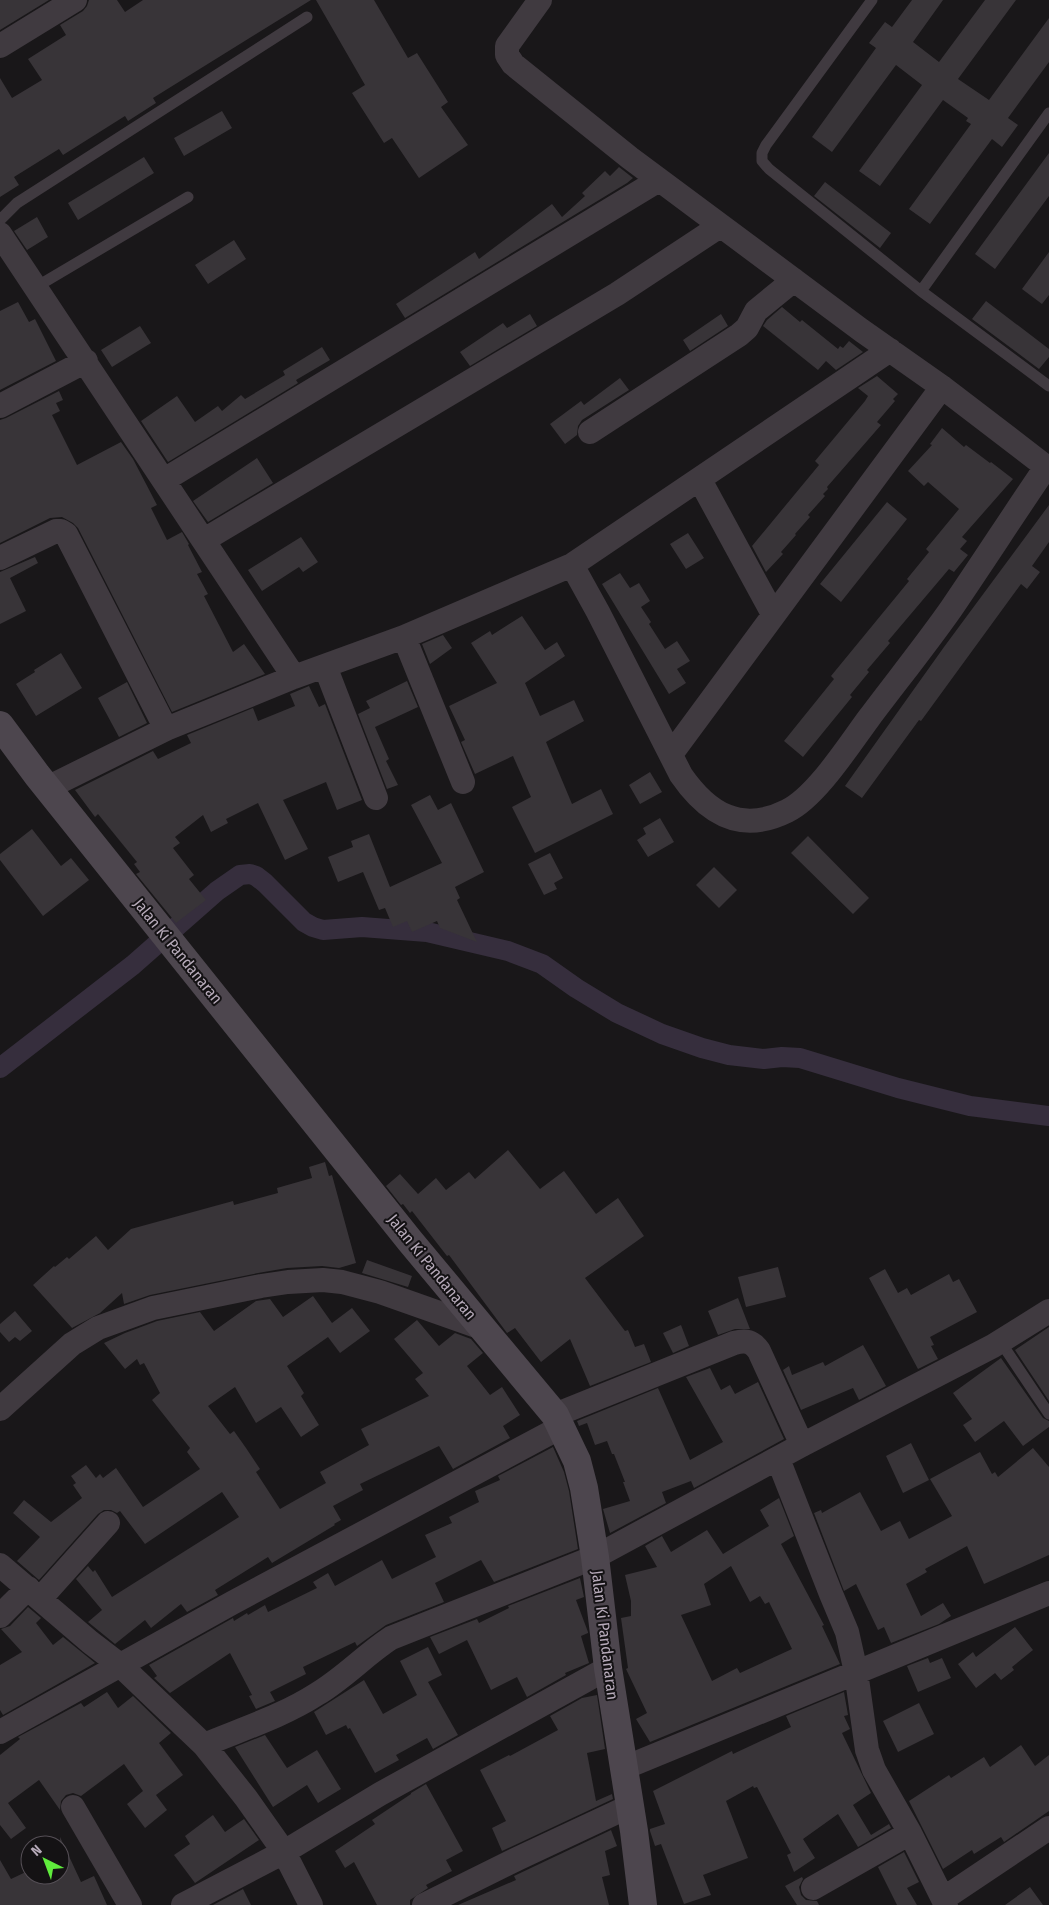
<svg xmlns="http://www.w3.org/2000/svg" width="1049" height="1905" viewBox="0 0 1049 1905" font-family="'Fira Sans Condensed',sans-serif">
<rect width="100%" height="100%" fill="#191719"/>
<g fill="none" stroke-linecap="round" stroke-linejoin="round">
<path stroke="#362e3d" stroke-width="20" d="M0,1068L133,965L217,891L240,875L250,874L256,876L265,883L304,922L313,927L323,930L362,927L427,932L508,951L542,964L576,988L617,1013L662,1034L702,1048L729,1055L764,1059L782,1057L800,1058L898,1088L970,1106L1049,1116"/>
</g>
<path fill="#383438" fill-rule="evenodd" d="M0,0H49L0,30Z
M89,0H117L125,12L143,0H311L153,98L156,103L128,121L125,116L63,155L59,149L14,177L19,185L0,197V78L12,98L42,80L28,59L66,35L60,25L83,11L87,6Z
M316,0H374L408,58L417,53L448,102L441,107L468,145L419,178L392,138L384,143L352,93L365,85Z
M912,0H943L913,42L939,62L985,0H1016L958,79L989,100L1049,18V62L1008,118L1018,125L1002,147L992,139L930,224L909,209L971,124L966,121L968,118L943,100L880,186L859,171L922,85L896,65L832,152L812,137L876,48L869,43L885,22L892,27Z
M222,111L232,128L184,156L174,138Z
M1049,153V196L995,269L975,254Z
M144,157L154,173L78,220L68,203Z
M619,167L633,178L627,183L405,318L396,304L475,252L479,259L552,204L562,217L585,196L582,193L605,171L610,176Z
M825,182L891,233L880,248L814,196Z
M37,217L48,237L27,250L14,231Z
M234,240L246,259L208,284L195,265Z
M1049,252V295L1042,304L1022,289Z
M986,301L1049,349V357L1039,369L972,319Z
M18,302L29,322L35,319L56,361L0,390V311Z
M782,307L800,322L802,320L838,349L840,346L843,348L849,341L863,352L836,370L826,361L818,370L763,326L767,320Z
M530,314L537,326L470,366L460,352L503,323L507,328Z
M721,314L728,326L690,351L683,340Z
M140,326L151,343L112,367L101,350Z
M322,347L330,360L296,380L298,383L168,462L141,421L177,396L195,422L218,406L222,411L241,395L245,399L285,375L283,371Z
M877,376L898,394L893,399L895,401L877,422L881,425L827,487L828,489L823,494L825,496L808,515L810,517L795,534L796,535L781,552L783,554L766,572L752,546L819,465L815,461L865,401L868,396L858,388Z
M620,378L629,390L582,420L578,426L577,435L565,444L550,424L581,401L584,405Z
M59,391L63,400L56,403L60,411L52,415L77,465L121,442L133,459L157,505L151,508L167,540L182,532L189,544L188,545L202,572L197,574L208,594L204,596L233,652L244,644L265,674L172,712L78,528L73,523L62,517L50,518L0,543V420L6,418Z
M942,428L964,447L966,445L990,463L991,462L1013,479L962,537L967,541L960,549L968,555L954,572L949,569L888,641L890,643L867,670L869,672L850,695L852,697L803,757L784,741L834,679L831,676L909,581L907,579L929,552L926,549L959,509L928,482L924,486L908,471L932,445L930,444Z
M257,458L273,483L208,522L193,501Z
M887,502L907,519L841,602L820,584Z
M1049,505V542L1032,566L1040,572L1027,589L1021,584L921,721L919,720L862,798L845,786L944,647Z
M688,533L704,558L686,569L670,544Z
M301,537L318,562L303,572L299,567L262,591L248,570Z
M35,557L38,563L10,578L26,611L0,624V572Z
M620,573L630,588L639,583L650,601L641,607L651,622L649,624L665,649L677,641L690,661L677,669L686,683L669,694L602,584Z
M522,616L545,650L557,642L565,656L525,683L540,716L574,700L584,721L546,742L572,804L601,789L613,814L535,853L512,807L531,797L513,756L475,774L461,742L465,740L449,706L497,683L471,643L490,631L492,635Z
M443,635L452,648L430,664L422,644Z
M61,653L82,688L36,716L16,684L35,672L34,670Z
M407,681L418,707L375,727L389,759L386,761L398,785L387,789L358,714L370,708L366,701Z
M127,682L147,723L119,737L98,698Z
M309,686L319,707L325,704L362,800L337,810L326,782L283,800L308,849L285,860L258,803L226,819L228,823L211,832L203,815L175,837L180,843L173,848L194,875L189,879L206,900L176,923L136,874L140,872L134,864L137,862L98,814L95,817L75,790L153,751L158,759L191,743L187,735L253,708L258,721L295,706L290,694Z
M650,772L662,792L640,804L629,785Z
M430,795L438,810L451,803L484,872L455,887L460,898L457,900L477,942L440,928L437,921L412,932L407,921L393,927L385,908L379,910L363,872L338,882L328,857L353,847L351,841L369,834L390,887L442,863L411,805Z
M660,818L674,842L648,857L637,840L646,834L643,828Z
M32,829L61,866L71,858L89,880L43,916L0,860V854Z
M808,836L869,898L853,914L791,853Z
M550,853L563,878L554,883L557,889L544,895L528,864Z
M714,867L737,890L719,908L696,885Z
M508,1150L540,1189L564,1171L596,1214L618,1198L644,1236L585,1278L625,1331L628,1330L635,1347L644,1344L651,1362L590,1386L570,1339L541,1362L515,1328L507,1333L449,1255L447,1256L412,1211L410,1213L403,1204L401,1205L386,1186L400,1174L418,1194L436,1178L446,1190L469,1172L475,1179Z
M325,1162L329,1176L332,1175L356,1263L339,1268L322,1266L287,1268L258,1273L150,1295L124,1304L122,1293L100,1313L72,1328L33,1285L54,1266L55,1267L67,1257L69,1259L96,1236L108,1250L131,1229L233,1201L234,1205L278,1193L277,1188L312,1178L309,1167Z
M367,1260L412,1276L408,1287L362,1273Z
M778,1267L786,1297L746,1307L738,1277Z
M885,1269L898,1293L907,1288L911,1295L949,1274L953,1282L959,1279L977,1312L930,1337L934,1345L931,1346L938,1359L918,1369L869,1278Z
M313,1296L332,1323L352,1308L370,1331L340,1353L328,1337L287,1366L304,1393L301,1396L319,1425L301,1437L281,1407L256,1423L235,1387L208,1406L230,1434L234,1431L246,1448L260,1469L256,1472L280,1509L326,1483L320,1472L369,1445L361,1429L429,1396L415,1379L423,1373L394,1339L417,1320L439,1346L455,1333L471,1339L483,1353L467,1366L490,1395L502,1387L520,1415L503,1426L510,1438L453,1469L439,1446L360,1484L363,1490L333,1506L341,1520L334,1524L335,1525L272,1563L268,1557L215,1590L218,1595L187,1612L181,1604L151,1628L145,1620L115,1644L88,1622L102,1610L76,1579L88,1566L93,1572L95,1570L112,1597L239,1517L222,1492L145,1544L120,1511L117,1513L111,1510H104L98,1514L39,1580L17,1561L40,1537L13,1513L24,1500L51,1522L82,1498L73,1485L76,1483L71,1476L86,1465L96,1478L100,1474L103,1478L116,1468L143,1507L200,1469L187,1452L190,1448L152,1400L160,1393L144,1363L140,1365L137,1359L125,1369L104,1343L125,1333L157,1321L200,1312L214,1331L256,1301L270,1299L283,1317Z
M738,1298L750,1329H735L718,1335L708,1311Z
M15,1311L32,1331L20,1341L15,1337L9,1342L0,1332V1324Z
M681,1325L689,1346L673,1353L663,1333Z
M1049,1327V1401L1015,1350Z
M863,1345L886,1386L859,1400L853,1388L801,1410L783,1370L789,1366L792,1375L823,1362L825,1366Z
M1001,1358L1043,1418L1049,1421V1427L1023,1446L1004,1421L975,1442L963,1425L972,1419L953,1393Z
M710,1368L721,1390L730,1385L735,1394L758,1382L784,1439L694,1488L691,1481L662,1492L666,1503L610,1533L603,1509L630,1501L623,1482H625L614,1454H612L607,1441L595,1445L587,1423L579,1426L577,1421L658,1388L690,1460L723,1442L686,1377Z
M911,1443L929,1480L903,1493L886,1456Z
M553,1447L564,1472L569,1491L578,1549L494,1582L481,1560L435,1583L444,1602L386,1625L357,1646L355,1642L303,1667L306,1674L270,1692L275,1701L256,1709L249,1696L252,1695L230,1653L170,1693L154,1678L157,1676L149,1665L233,1618L234,1621L247,1613L248,1615L265,1605L268,1612L317,1588L313,1582L328,1573L335,1586L382,1560L392,1579L436,1557L425,1535L452,1523L449,1517L479,1502L475,1491L500,1480L498,1476Z
M1033,1448L1049,1467V1555L984,1584L967,1546L925,1569L927,1572L906,1584L921,1616L943,1603L951,1616L939,1624L891,1643L884,1627L878,1630L856,1584L844,1591L814,1513L821,1510L822,1513L860,1492L881,1531L900,1521L909,1539L952,1516L930,1479L980,1452L992,1474L995,1472L998,1477Z
M779,1498L794,1536L781,1544L824,1625L822,1626L840,1664L650,1742L636,1719L647,1713L626,1669L628,1668L621,1618L631,1616V1601L625,1575L657,1567L645,1546L662,1536L671,1552L707,1530L723,1554L769,1526L760,1510ZM731,1566L750,1602L760,1596L765,1604L769,1602L792,1649L740,1673L737,1668L712,1681L681,1615L711,1605L704,1584Z
M580,1578L584,1597L576,1600L588,1632V1633L581,1636L589,1663L565,1673L566,1675L527,1697L517,1677L491,1690L467,1640L439,1654L430,1637L477,1619L479,1623L509,1608L508,1606Z
M28,1607L41,1618L36,1623L53,1645L63,1637L95,1663L3,1715L0,1710V1665L22,1652L1,1629L10,1626Z
M1015,1627L1033,1650L1012,1667L1014,1670L1001,1680L995,1673L976,1688L958,1664L973,1652L976,1657Z
M428,1647L442,1675L428,1682L458,1735L433,1749L427,1738L396,1755L399,1760L375,1773L350,1728L348,1729L346,1725L326,1735L314,1712L364,1680L383,1714L417,1695L400,1661Z
M928,1658L930,1663L942,1658L951,1678L918,1692L907,1666Z
M107,1692L118,1708L133,1696L171,1733L159,1743L183,1775L156,1795L167,1810L145,1828L127,1804L143,1791L124,1764L81,1796L73,1793L66,1795L61,1801L60,1810L39,1780L8,1803L26,1828L11,1839L0,1825V1755L20,1739L18,1737L81,1703L84,1707Z
M844,1692L848,1715L844,1716L850,1729L842,1733L871,1793L853,1805L871,1835L889,1824L891,1828L858,1847L838,1814L803,1839L815,1858L794,1872L787,1855L791,1853L757,1787L754,1788L753,1786L726,1801L748,1858L703,1875L711,1895L684,1904L661,1844L655,1846L650,1831V1829L665,1824L653,1791L732,1751L733,1754L791,1727L786,1716Z
M597,1695L605,1749L587,1753L596,1801L612,1794L613,1799L502,1851L492,1828L506,1821L480,1770L509,1755L510,1756L558,1730L550,1716L582,1698Z
M919,1703L934,1734L898,1752L883,1721Z
M265,1735L287,1768L317,1750L341,1789L318,1803L307,1785L273,1807L235,1747Z
M1021,1745L1035,1766L1049,1755V1811L1004,1842L1001,1837L974,1854L972,1850L943,1869L909,1801L949,1775L951,1778L984,1757L990,1767Z
M426,1784L463,1851L446,1860L452,1871L426,1885L428,1888L410,1900V1905H377L354,1862L345,1868L335,1851L375,1824L372,1820L411,1794V1793Z
M213,1815L225,1832L244,1819L259,1840L195,1883L174,1855L190,1844L185,1836Z
M611,1830L617,1846L605,1851L610,1875L602,1877L609,1905H458L516,1880L514,1876Z
M60,1837L81,1882L94,1876L107,1905H0V1860L11,1879L30,1870V1875H60Z
M904,1852L919,1882L907,1888L917,1905H897L878,1867Z
M802,1877L803,1879L799,1887L801,1895L806,1900L817,1901L819,1905H797L785,1886Z
M1030,1887L1043,1905H1005Z
M243,1889L251,1905H213Z"/>
<g fill="none" stroke-linecap="round" stroke-linejoin="round">
<path stroke="#403a40" stroke-width="11" d="M872,0L766,145L762,153V161L769,169L921,291L1049,386
M0,220L17,203L307,17
M36,287L188,197
M921,291L1049,113
M1000,1341L1049,1414"/>
<path stroke="#403a40" stroke-width="24" d="M540,0L507,46V55L513,64L630,158L861,330L942,387L1049,469
M0,46L75,0
M0,234L294,677
M0,406L86,361
M590,432L739,335L747,328L756,311L794,280
M164,480L659,180
M700,480L773,614
M204,540L617,294L720,226
M0,558L56,531H61L66,534L166,729
M572,565L890,350
M404,637L463,782
M325,666L376,798
M672,753L942,387
M47,788L166,729L294,677L404,637L572,565L598,612L681,775C708,814 741,834 787,811C816,797 849,745 869,718C896,682 925,646 951,609C983,562 1014,514 1046,467
M0,1409L72,1344L98,1328L153,1308L261,1286L288,1282L323,1280L342,1282L380,1292L482,1328
M555,1415L734,1343C746,1340 752,1341 759,1351L802,1445
M778,1459L831,1594L847,1632L856,1672L867,1750L874,1770L910,1833L946,1905
M0,1565L90,1642L120,1665L204,1745L246,1798L284,1852L311,1905
M40,1599L108,1523
M0,1616L28,1588
M0,1732L232,1603L561,1427
M204,1745C242,1729 283,1716 317,1694C344,1678 365,1655 391,1638L595,1557L802,1445L993,1346L1049,1311
M624,1768L1049,1593
M73,1807L130,1905
M813,1888L910,1833
M943,1899L1049,1828
M183,1905L284,1852L380,1794L608,1668
M424,1905L519,1858L630,1806"/>
<path stroke="#4d464e" stroke-width="28" d="M0,725L37,775L410,1241L555,1415L577,1461L584,1488L595,1557L608,1668L634,1831L643,1905"/>
</g>
<g text-anchor="middle" dominant-baseline="central" stroke-width="4" stroke-linejoin="round" paint-order="stroke">
<g font-size="16" fill="#b6aab9" stroke="#141214">
<text transform="translate(178 951) rotate(51)">Jalan Ki Pandanaran</text>
<text transform="translate(432 1267) rotate(51)">Jalan Ki Pandanaran</text>
<text transform="translate(605 1635) rotate(83)">Jalan Ki Pandanaran</text>
</g>
</g>
<g transform="translate(45 1860) rotate(318)"><circle r="24" fill="#141214" stroke="#554f56"/>
<path d="M0-4L9 19L0 12L-9 19Z" fill="#5fec3c"/>
<text y="-8" font-size="14" font-weight="bold" text-anchor="middle" fill="#b6aab9">N</text>
</g>
</svg>
